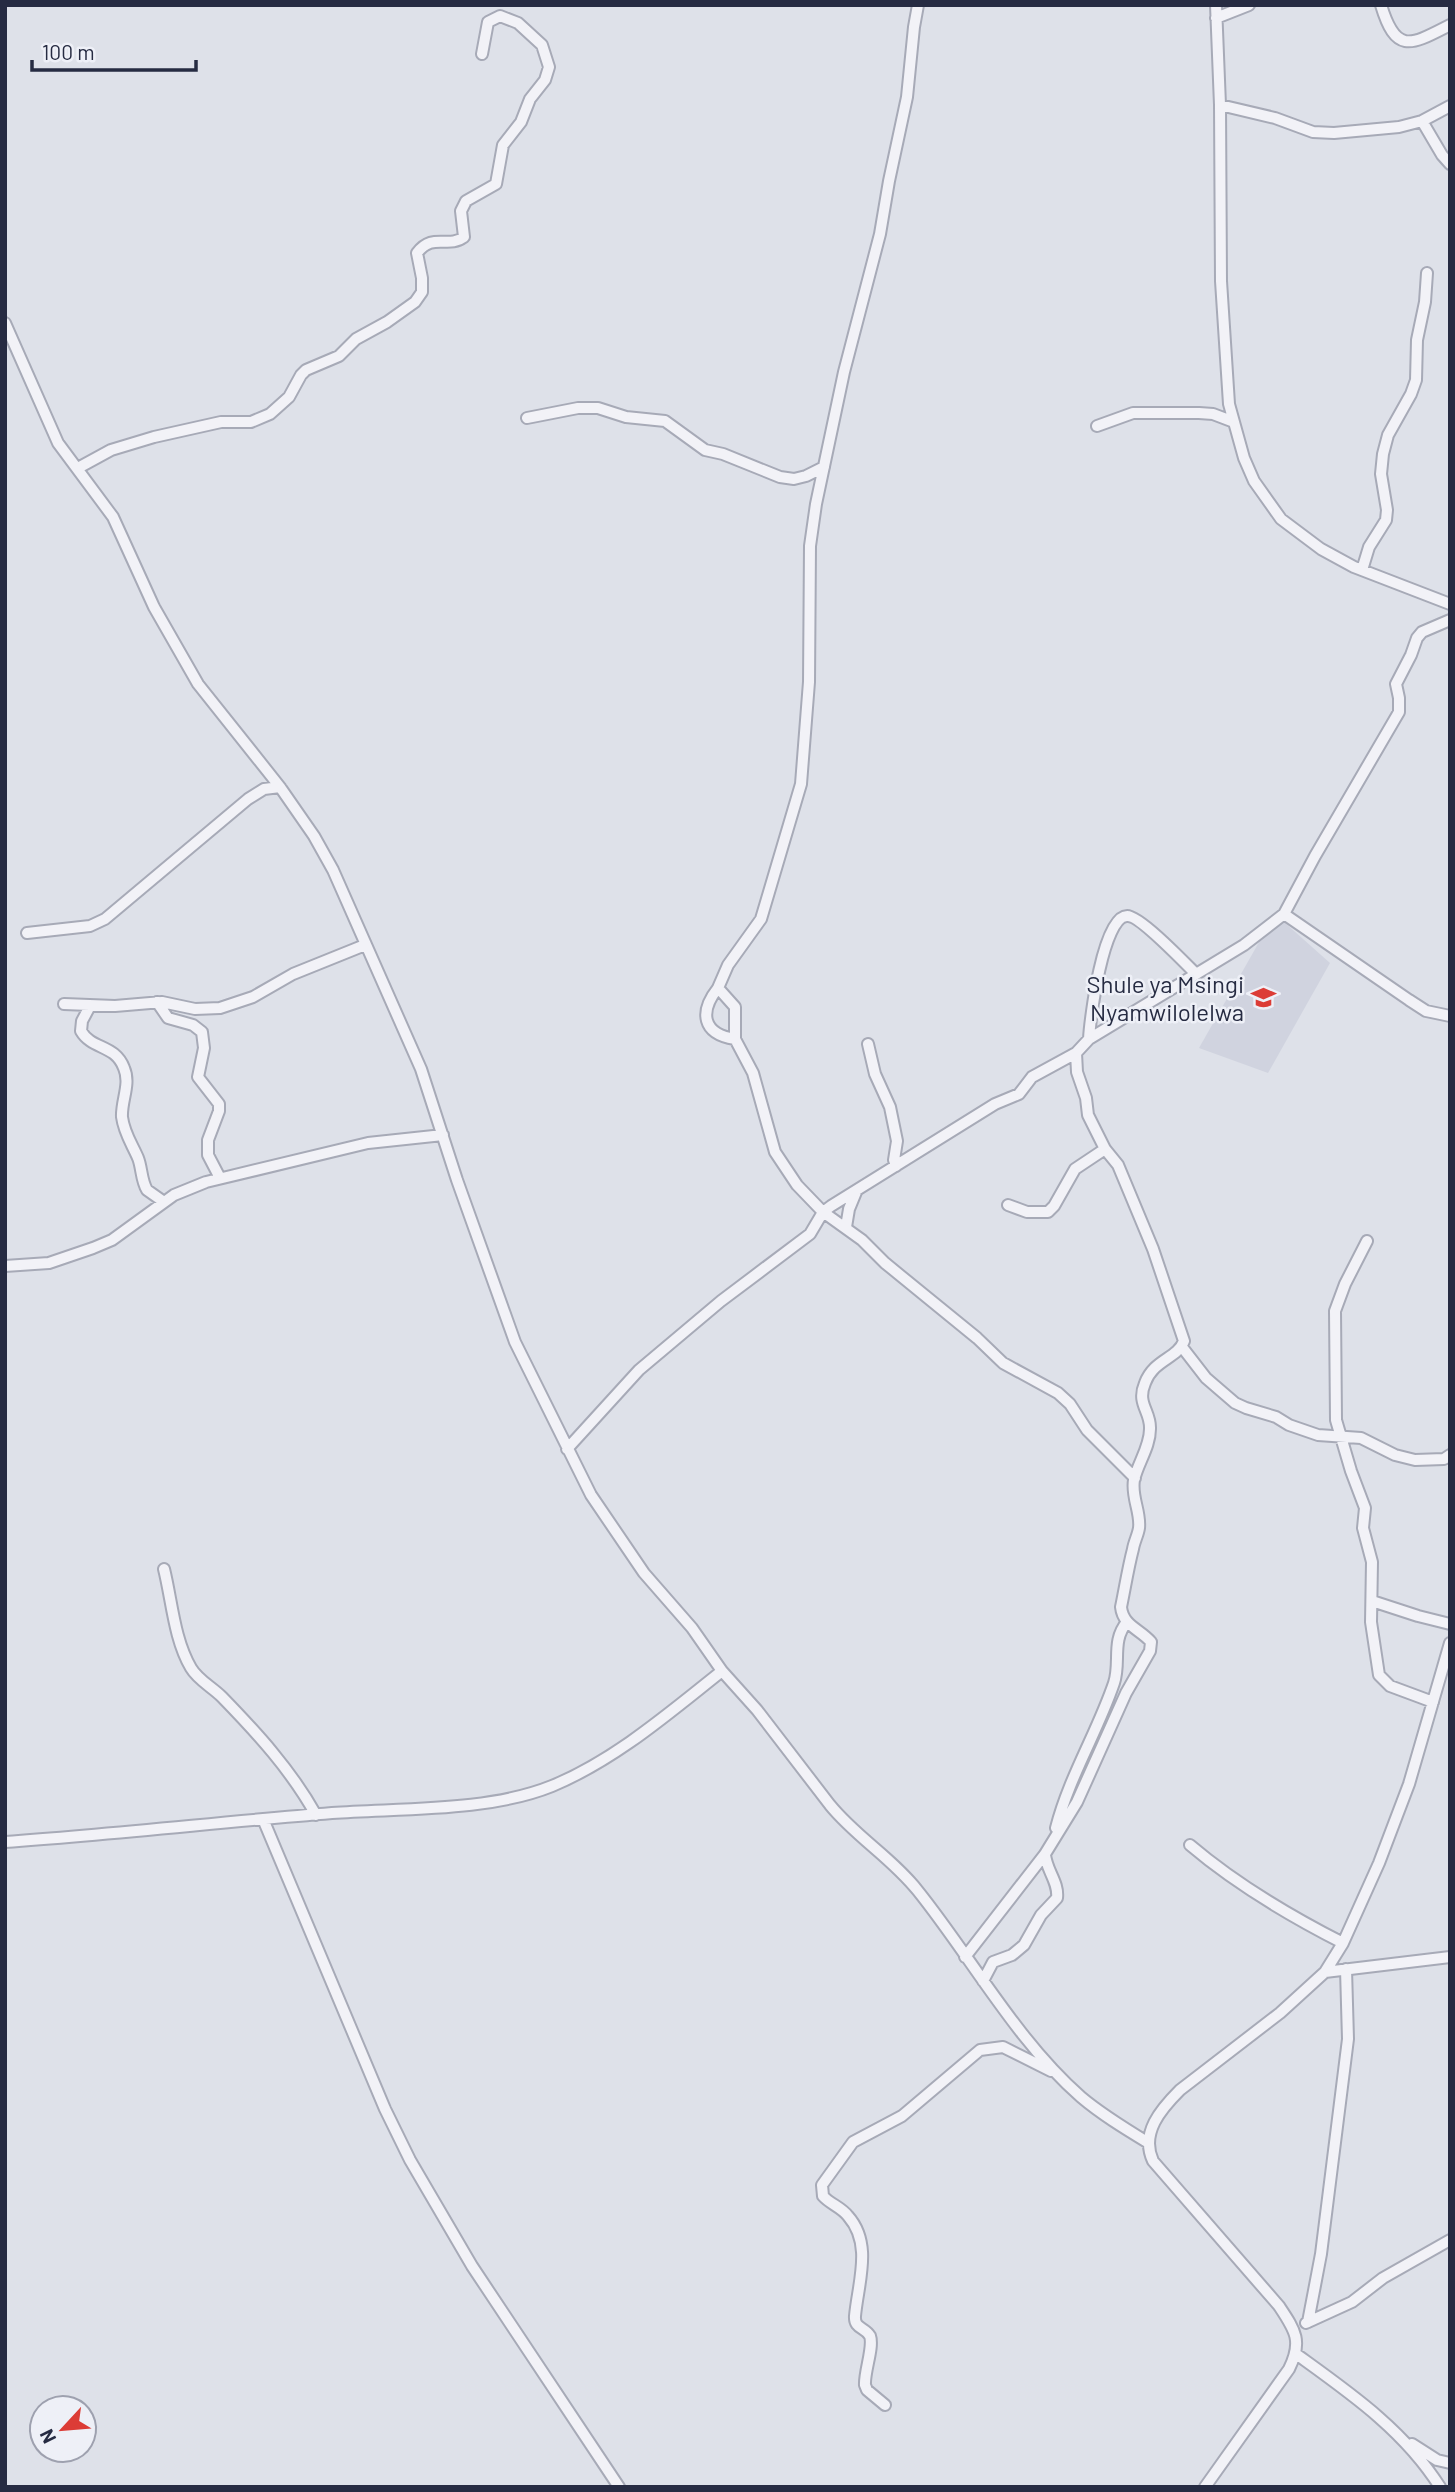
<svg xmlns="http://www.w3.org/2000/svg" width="1455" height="2492" viewBox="0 0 1455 2492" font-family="Barlow,sans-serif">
<rect width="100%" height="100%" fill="#dee1e9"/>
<path fill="#d0d3df" d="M1275,914L1330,963L1268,1073L1199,1048Z"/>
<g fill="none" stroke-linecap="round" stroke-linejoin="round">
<defs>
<path id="street" d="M918,5L914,27L907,97L889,181L880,234L844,372L816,504L810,546L809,682L801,784L761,919L728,965L718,988L735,1007V1039L753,1073L775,1152L797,1185L823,1212L862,1240L885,1263L977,1338L1003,1363L1058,1393L1070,1404L1087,1430L1135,1478
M1216,5L1220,105L1221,281L1229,404L1244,458L1254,481L1281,519L1321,549L1354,567L1450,604
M1381,5C1396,55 1411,45 1450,25
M1216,18L1249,5
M1220,105L1275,118L1313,132L1334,133L1399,127L1422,121L1450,106
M1422,121L1442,155L1450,164
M5,323L58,443L113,517L154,607L198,684L280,787L314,836L333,870L421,1069L457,1180L515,1342L591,1495L644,1573L692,1628L722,1671L757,1710L830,1805C856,1837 892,1858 918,1891C971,1957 1016,2040 1081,2097C1101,2114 1124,2128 1147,2142
M527,418L578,408H598L626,417L665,421L705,450L723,454L780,477L794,479L806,476L824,467
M1097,426L1133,413H1199L1213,414L1234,422
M78,468L111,450L154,437L221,422H251L270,414L289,397L301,375L306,370L339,356L356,339L387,322L415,302L422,292V278L417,253C433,232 448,249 464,237L461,211L466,201L496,184L503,145L521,122L530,99L545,80L549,67L542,45L518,23L500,16L488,22L482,54
M1362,570L1369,547L1386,520L1387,510L1381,474L1383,454L1388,435L1411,394L1416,380L1417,340L1425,302L1427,273
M1284,914L1409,1000L1426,1011L1450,1016
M27,933L90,926L105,919L248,799L264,789L280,787
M718,988C699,1012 702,1034 735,1039
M157,1002L168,1018L193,1025L202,1032L204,1048L198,1077L219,1104V1111L208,1140V1155L220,1178
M64,1004L115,1006L162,1002L195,1009L220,1008L253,997L293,974L365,945
M90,1006L82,1021L81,1031C92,1050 115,1044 124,1068C131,1084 121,1101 122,1117C124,1133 132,1144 138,1158C142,1168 141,1180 147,1190L164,1202
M1089,1039C1090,1019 1103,916 1127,916C1139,915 1186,964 1196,974
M868,1044L875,1074L890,1107L897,1141L894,1160L896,1166
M1008,1205L1027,1212H1048L1054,1206L1075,1169L1105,1149
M846,1227L849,1209L856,1192
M1367,1241L1345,1284L1335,1311L1336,1420L1351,1471L1365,1508L1363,1528L1372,1562L1371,1622L1379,1675L1390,1686L1433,1702
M5,1266L49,1263L93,1248L112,1240L174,1195L206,1182L368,1143L443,1135
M1182,1347L1206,1378L1235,1403L1246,1408L1276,1417L1289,1425L1318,1435L1361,1438L1395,1455L1415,1460L1444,1459L1450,1455
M567,1449L639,1370L721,1301L810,1234L823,1212L831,1206L995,1104L1019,1094L1032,1077L1076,1053L1089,1039L1244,945L1284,914L1315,856L1399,712V698L1396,684L1411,655L1417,638L1422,632L1450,620
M164,1569C172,1601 174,1639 191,1668C198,1680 212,1687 222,1697C257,1733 291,1770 316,1815
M1372,1601L1418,1616L1450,1624
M263,1819L385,2109L410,2160L472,2266L619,2487
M1056,1828C1069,1777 1097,1733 1114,1683C1121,1662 1111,1641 1127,1622
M5,1842C114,1834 223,1822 332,1813C401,1808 488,1812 552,1786C615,1760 669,1713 722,1671
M1190,1845C1237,1885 1288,1915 1343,1943
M965,1957L1045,1854
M1325,1972L1450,1957
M983,1981L993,1962L1012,1955L1024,1945L1041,1915L1057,1898C1059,1882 1046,1870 1045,1854L1077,1802L1126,1693L1150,1651L1151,1642C1140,1629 1123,1626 1121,1607C1125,1588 1128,1568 1133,1549C1134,1542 1138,1535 1139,1528C1141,1512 1131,1497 1134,1480C1138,1463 1150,1447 1150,1429C1151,1411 1136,1404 1145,1383C1154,1359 1177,1359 1184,1341L1153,1249L1118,1165L1105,1149L1088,1115L1086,1098L1077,1072L1076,1053
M1308,2322L1321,2254L1348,2039L1346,1969
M1306,2323L1352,2302L1383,2278L1450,2240
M1296,2354C1350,2393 1404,2430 1440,2487
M885,2405L867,2390L865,2385C864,2372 874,2347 870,2336C865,2327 854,2329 855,2316C858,2283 873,2244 848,2216C841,2207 830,2204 823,2196L822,2185L853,2142L902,2116L980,2050L1003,2047L1051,2071
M1412,2444L1437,2460L1450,2463
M1205,2487L1289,2369C1303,2341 1295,2330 1279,2306L1153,2161C1140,2133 1161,2109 1180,2090L1280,2013L1325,1972L1343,1943L1379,1863L1409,1784L1450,1643"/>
</defs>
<use href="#street" stroke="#a7aab7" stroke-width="14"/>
<use href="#street" stroke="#f2f2f7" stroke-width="10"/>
</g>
<defs>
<symbol id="school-bare" viewBox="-9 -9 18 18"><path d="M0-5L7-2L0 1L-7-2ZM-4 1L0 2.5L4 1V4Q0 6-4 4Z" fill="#dc3c36" stroke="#eef0f7" stroke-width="2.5" paint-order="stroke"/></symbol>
</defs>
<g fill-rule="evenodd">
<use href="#school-bare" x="1246" y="980" width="35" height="35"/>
</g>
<g text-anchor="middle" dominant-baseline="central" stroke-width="5" stroke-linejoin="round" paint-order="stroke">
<g font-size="24" fill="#262b42" stroke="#eef0f7" text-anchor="end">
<text x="1244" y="983">Shule ya Msingi<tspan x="1244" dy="28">Nyamwilolelwa</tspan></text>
</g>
</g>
<rect width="1455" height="2492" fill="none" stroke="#262b42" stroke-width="14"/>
<g transform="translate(63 2429) rotate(244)"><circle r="33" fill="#eef0f7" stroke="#9ea1af" stroke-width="2"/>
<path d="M0-5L12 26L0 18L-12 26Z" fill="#dc3c36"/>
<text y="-10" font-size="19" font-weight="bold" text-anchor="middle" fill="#262b42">N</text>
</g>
<path d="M32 60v10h164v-10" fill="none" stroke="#262b42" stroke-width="3.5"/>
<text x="42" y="60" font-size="21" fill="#262b42" stroke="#eef0f7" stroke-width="5" paint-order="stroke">100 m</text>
</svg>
